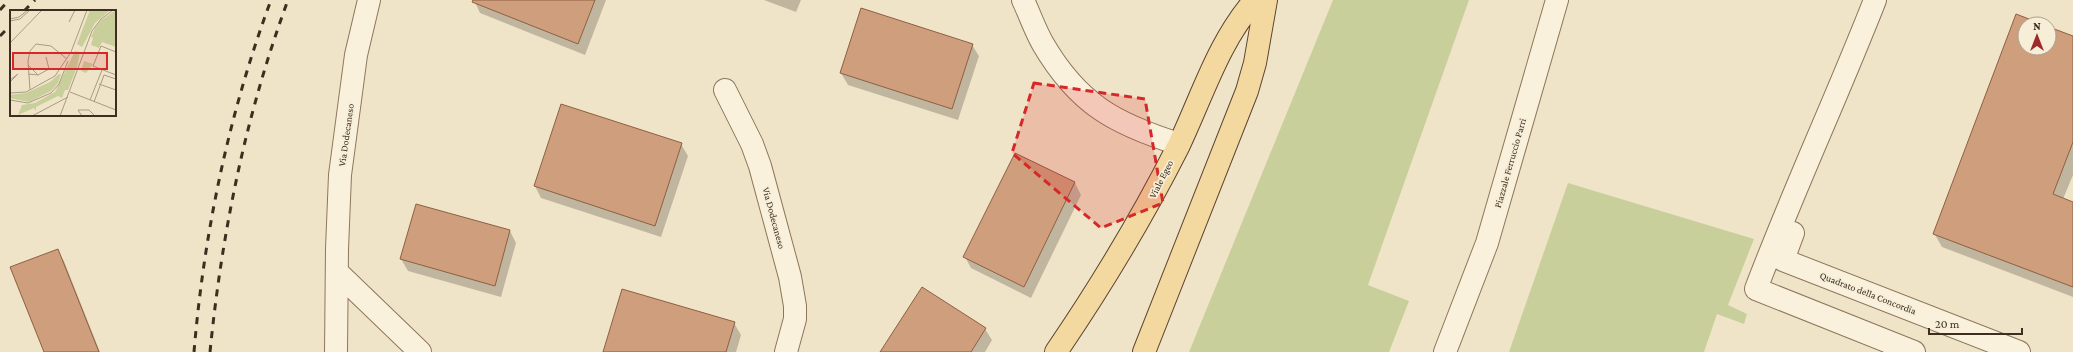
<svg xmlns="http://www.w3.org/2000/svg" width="2073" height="352" viewBox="0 0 2073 352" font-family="'Crimson Pro',serif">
<rect width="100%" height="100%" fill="#f0e4c8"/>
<path fill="#c9cf9b" d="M1333,0H1469L1368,285L1409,301L1389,352H1189Z
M1568,183L1754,239L1728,305L1747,314L1744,324L1717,314L1704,352H1509Z"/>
<path fill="#0003" d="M474,0H606L585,55L480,13Z
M764,0H801L796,12Z
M2017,16L2039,24H2025V48H2049V28L2073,37V175L2063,199L2073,203V297L1942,247L1934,233Z
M972,45L979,56L958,120L848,85L841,73Z
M681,144L688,156L661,237L541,198L535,186Z
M1015,154L1075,183L1081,195L1031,298L971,268L965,257Z
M417,205L510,231L516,243L501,297L408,271L401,259Z
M57,250L64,261L100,352H45Z
M734,323L741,335L736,352H604Z
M985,329L992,340L985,352H882Z"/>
<path fill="#cf9f7d" stroke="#8d5f41" d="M473,0H595L578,44L472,2Z
M861,8L973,44L952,109L840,73Z
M2016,14L2042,24H2025V48H2049V27L2073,36V142L2053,194L2073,202V287L1933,234Z
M561,104L682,143L655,226L534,186Z
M1015,153L1075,182L1024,287L963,257Z
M416,204L510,230L495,286L400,259Z
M58,249L99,352H44L10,267Z
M922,287L986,328L971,352H880Z
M622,289L735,322L726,352H603Z"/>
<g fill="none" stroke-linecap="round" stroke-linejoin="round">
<defs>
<path id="minor" d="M1023,0C1030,15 1035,30 1043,44C1078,104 1115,124 1179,144
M1875,0C1837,97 1793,191 1756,289L1914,352
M725,90L752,144L760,166L790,277L795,306V319L786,352
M1793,233L1783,260L2019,352
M337,272L420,352
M336,352L337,249L340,175L356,55L369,0
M1445,352L1487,243L1557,0"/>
<path id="major" d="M1056,352C1101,286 1142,218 1178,147C1202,97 1218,42 1255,0
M1144,352L1247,91L1255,63L1266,0"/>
</defs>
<use href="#minor" stroke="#8d765c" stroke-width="24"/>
<use href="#major" stroke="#5b4430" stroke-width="24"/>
<use href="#minor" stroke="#faf1dc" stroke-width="22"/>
<use href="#major" stroke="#f3d9a0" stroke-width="22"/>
<path stroke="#3d2e20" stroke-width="3" stroke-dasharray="7 7" stroke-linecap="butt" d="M0,10L9,0
M24,11L35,0
M0,36L11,25
M194,352C204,232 229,113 271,0
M210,352C222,231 246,114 288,0"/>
</g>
<path fill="#d62828" fill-opacity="0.2" stroke="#d62828" stroke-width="3" stroke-dasharray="8 5" stroke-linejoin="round" d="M1034,83L1145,99L1163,203L1101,228L1012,153Z"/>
<g text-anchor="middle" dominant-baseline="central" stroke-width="3.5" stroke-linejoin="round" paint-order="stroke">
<g font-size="10" fill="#3d2e20" stroke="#f7eed8">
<text transform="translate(346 135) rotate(-82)">Via Dodecaneso</text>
<text transform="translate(1510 163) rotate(-74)">Piazzale Ferruccio Parri</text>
<text transform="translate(1161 179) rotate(-63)">Viale Egeo</text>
<text transform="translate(774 218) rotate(75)">Via Dodecaneso</text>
<text transform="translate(1868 293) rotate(21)">Quadrato della Concordia</text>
</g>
</g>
<g transform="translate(10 10)">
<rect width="106" height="106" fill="#f0e4c8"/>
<path d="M80,0H100L85,13L72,37L67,34ZM106,0V37L92,32L89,38L81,35L83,28L81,27L85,18L91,10ZM65,41L70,42L67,57L58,80H55L52,88L48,86L26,97V101L24,98L8,105L12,95L25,93L45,82ZM74,51L83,54L76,63L71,61ZM49,64H51L48,73L41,81L19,92L0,88V85L16,83L40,72Z" fill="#c9cf9b"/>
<path fill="none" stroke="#a89b85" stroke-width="1" d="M0,9L9,7L18,0M0,11L10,9L20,0M59,12L65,0M0,33L32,0M106,42L91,36L83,56L106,65M18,55L28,65L18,64M28,65L39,59L36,47M0,70L8,64L0,72M89,74L106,80M20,80L18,51L20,41L26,34L41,36L57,49M60,82L106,100M0,83L16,82L45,66L61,42L77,0M0,90L18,93L41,83L49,74L58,51M80,90L92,60M84,92L94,65L106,69M22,106L58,87M50,106L82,21L91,9L103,0M72,106L68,100H79L85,106"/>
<path fill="#d62828" fill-opacity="0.15" stroke="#d62828" stroke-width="2" d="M3,43H97V59H3Z"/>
<rect width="106" height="106" fill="none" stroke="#3d2e20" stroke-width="2"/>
</g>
<g transform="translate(2037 36)"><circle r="19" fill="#f7eed8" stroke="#ada18e"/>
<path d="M0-3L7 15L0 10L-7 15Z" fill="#9e2a2b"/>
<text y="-6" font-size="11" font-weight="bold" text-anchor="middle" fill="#3d2e20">N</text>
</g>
<path d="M1929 328v6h93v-6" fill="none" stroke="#3d2e20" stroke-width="2"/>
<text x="1935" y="328" font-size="12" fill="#3d2e20" stroke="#f7eed8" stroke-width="3" paint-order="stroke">20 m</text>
</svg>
